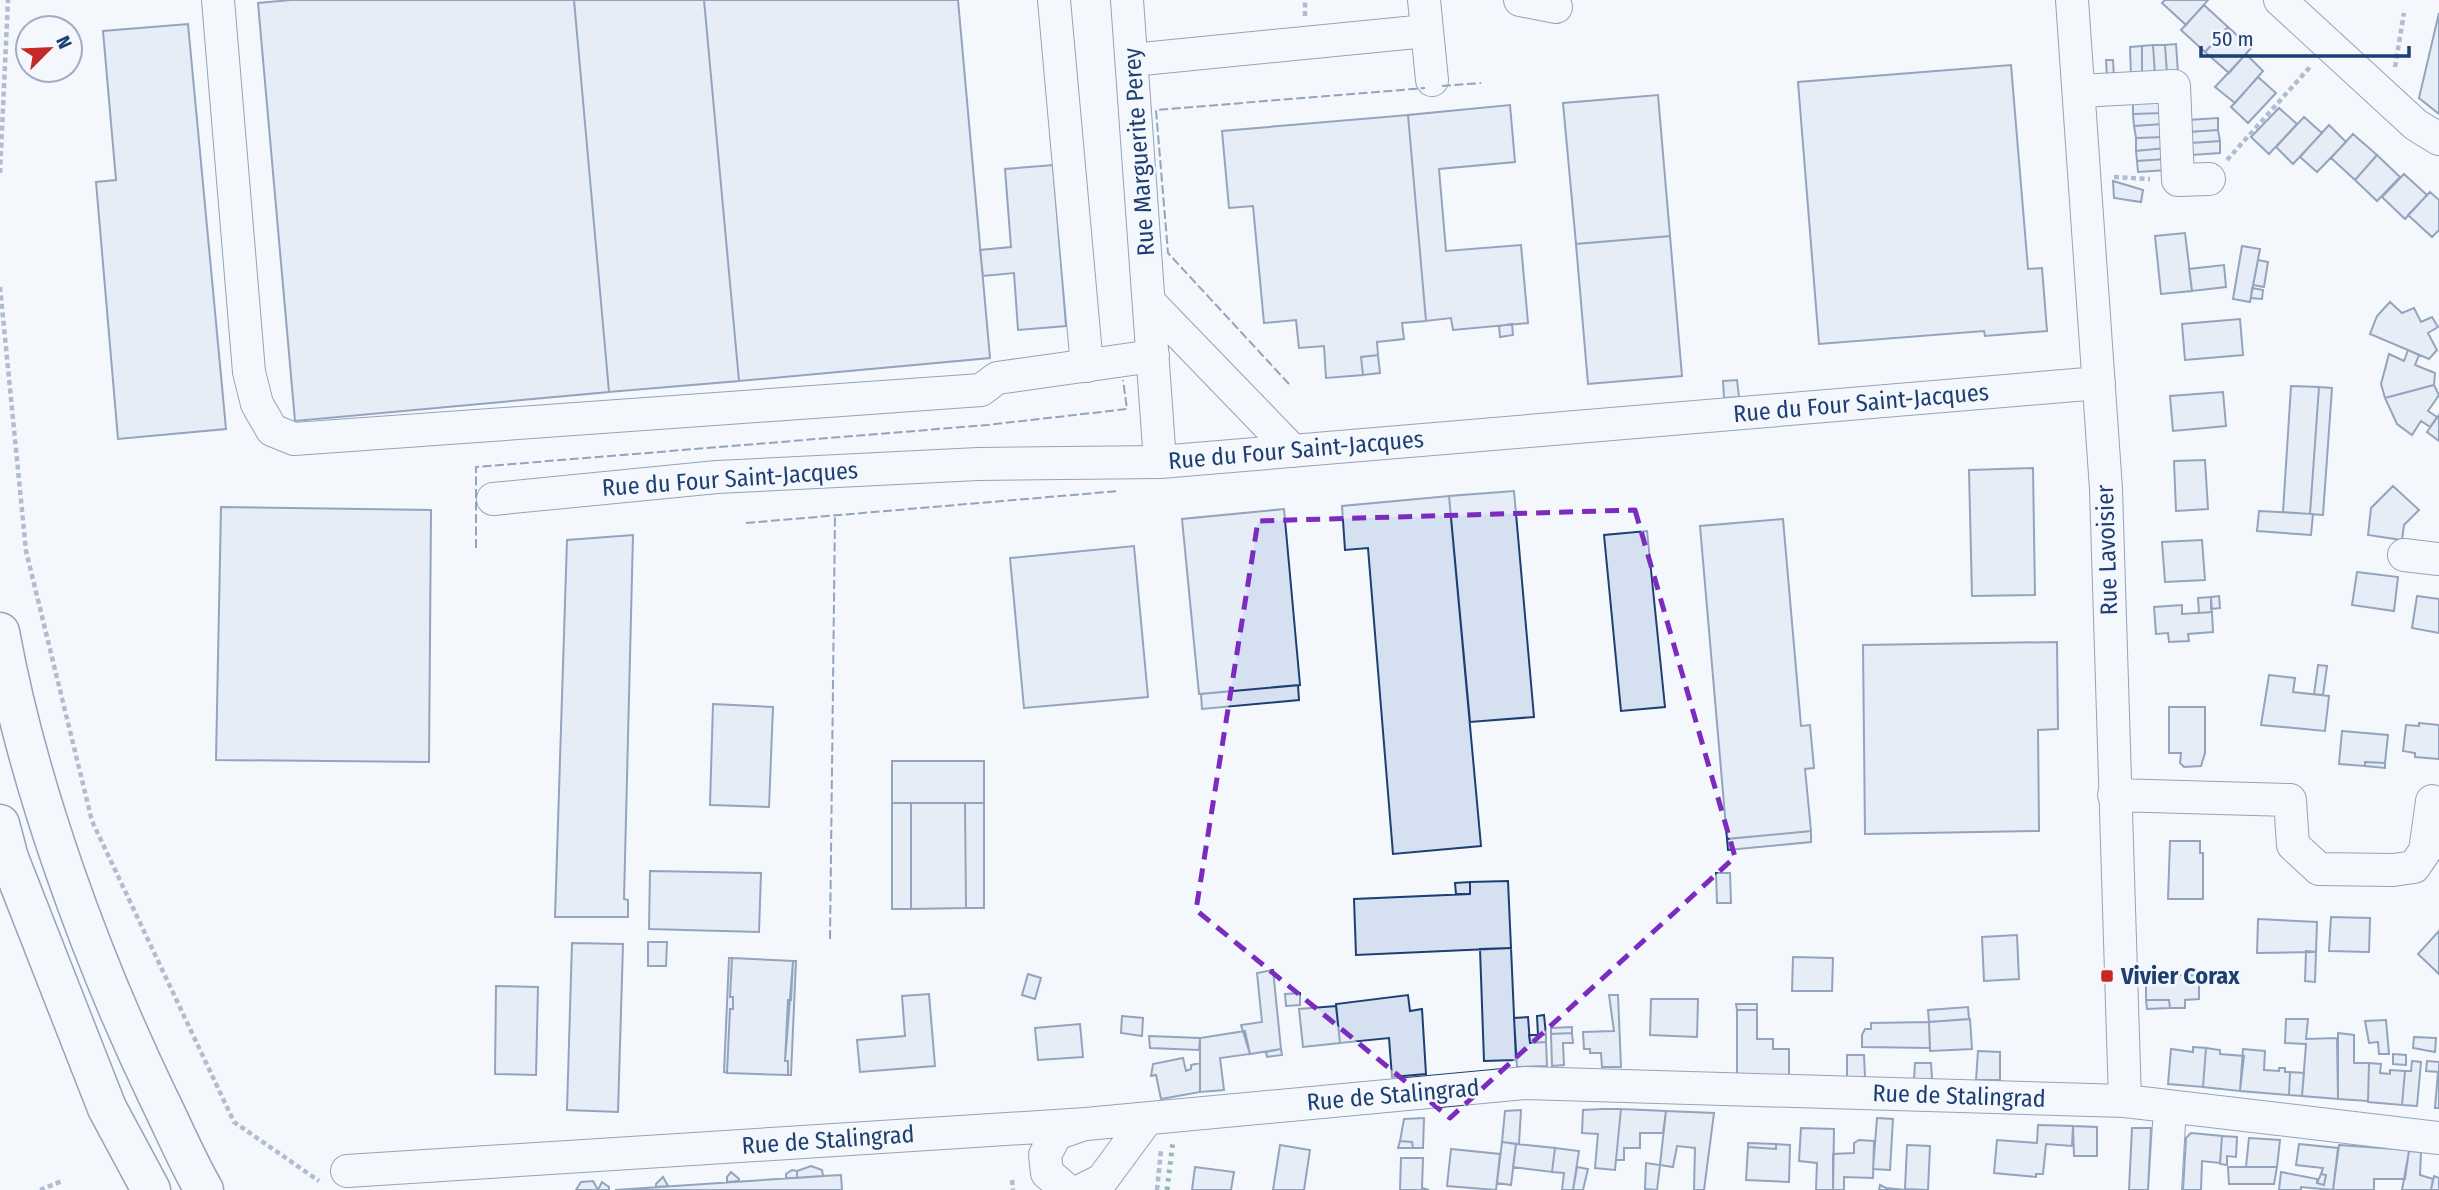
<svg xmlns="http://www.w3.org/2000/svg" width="2439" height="1190" viewBox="0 0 2439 1190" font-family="'Fira Sans Condensed',sans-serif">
<rect width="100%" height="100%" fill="#f4f7fb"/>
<path fill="#d5e0f0" stroke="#1d3f73" stroke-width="2" d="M291,0H574L609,392L295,421L258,3Z
M574,0H704L739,381L609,392Z
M704,0H958L990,358L739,381Z
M2165,0H2208L2186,25L2162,3Z
M2204,5L2228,27L2205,52L2181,30Z
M2439,13V114L2419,98Z
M188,24L226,429L118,439L96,182L116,180L103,31Z
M2228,27L2251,48L2229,73L2205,52Z
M2176,44L2178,73L2167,74L2165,45Z
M2153,45H2165L2167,74L2155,75Z
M2153,45L2155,75H2142V46Z
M2142,46V75L2131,76L2130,47Z
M2246,54L2263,71L2235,103L2215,87Z
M2106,60H2113L2114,77H2107Z
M2011,65L2028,269L2042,268L2047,331L1985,336L1984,331L1819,344L1798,82Z
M2258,77L2276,93L2248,123L2231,107Z
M1658,95L1670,236L1576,244L1563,103Z
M2161,101L2163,113L2133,114V102Z
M1510,105L1515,162L1439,169L1446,251L1521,245L1528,323L1453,330L1451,318L1426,321L1408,115Z
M2279,108L2297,124L2269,154L2251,137Z
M2163,113V124L2134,126L2133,114Z
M1408,115L1426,321L1402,323L1404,339L1377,342L1378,355L1361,357L1363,375L1326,378L1324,346L1299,348L1296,320L1264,323L1253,206L1229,208L1222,131Z
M2304,117L2322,133L2293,164L2276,147Z
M2218,118V130L2189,132L2188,120Z
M2163,124L2165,137L2136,138L2134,126Z
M2329,125L2346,142L2317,172L2300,157Z
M2218,130L2220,141L2191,143L2189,132Z
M2353,134L2377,155L2355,180L2331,158Z
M2165,137V148L2136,151V138Z
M2220,141V153L2192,155L2191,143Z
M2165,148L2166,159L2137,161L2136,151Z
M2377,155L2400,177L2377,201L2355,180Z
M2166,159L2167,170L2138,172L2137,161Z
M1053,165L1066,326L1018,330L1014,273L983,276L980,250L1011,247L1005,169Z
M2404,174L2427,195L2405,219L2382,197Z
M2113,181L2143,190L2141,202L2114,198Z
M2430,192L2439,200V230L2432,237L2408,215Z
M2185,233L2192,291L2161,294L2155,236Z
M1670,236L1682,376L1588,384L1576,244Z
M2242,246L2260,249L2250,302L2233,299Z
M2258,260L2268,262L2264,287L2253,285Z
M2224,265L2226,287L2192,291L2189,269Z
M2252,288L2263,290L2262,299L2251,298Z
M2390,302L2402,313L2414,308L2421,322L2432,317L2438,327L2428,333L2437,350L2429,359L2370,334L2377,316Z
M2240,319L2243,355L2185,360L2182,324Z
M1512,324L1513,335L1500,337L1499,326Z
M2408,350L2419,355L2415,365L2435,373L2434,385L2385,398L2381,384L2389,354L2404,361Z
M1378,355L1380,373L1363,375L1361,357Z
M1737,380L1739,397L1724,398L1723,381Z
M2434,385L2439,395L2428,411L2437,417L2430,427L2421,421L2412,435L2397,424L2385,398Z
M2291,386L2319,387L2310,514L2283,512Z
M2319,387L2332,388L2323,515L2310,514Z
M2223,392L2226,426L2173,431L2170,396Z
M2439,415V441L2427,432Z
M2205,460L2208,509L2176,511L2174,461Z
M2033,468L2035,595L1972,596L1969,470Z
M2393,486L2419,510L2404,525L2402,540L2368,535L2371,508Z
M1514,491L1534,717L1470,722L1449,496Z
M1449,496L1481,846L1393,854L1368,548L1345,550L1342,506Z
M221,507L431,510L429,762L216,760Z
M1284,509L1300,685L1199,694L1182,519Z
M2259,511L2313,514L2311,535L2257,531Z
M1783,519L1801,726L1810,725L1814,768L1805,769L1811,831L1727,839L1700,526Z
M1647,531L1665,707L1621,711L1604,535Z
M633,535L624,899L628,900V917H555L567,540Z
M2202,540L2205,580L2165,582L2162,542Z
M1134,546L1148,697L1024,708L1010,558Z
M2357,572L2398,577L2394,611L2352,605Z
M2219,596L2220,608L2211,609V597Z
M2417,596L2439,599V633L2412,628Z
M2211,597L2212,612L2199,613L2198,598Z
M2182,605V614L2212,612L2213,632L2188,634L2189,641L2169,642L2168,633L2156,634L2154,607Z
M2057,642L2058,729L2038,730L2039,831L1865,834L1863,645Z
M2318,665L2327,666L2323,695L2314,694Z
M2269,675L2295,678L2293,692L2329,696L2325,731L2261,725Z
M1298,685L1299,700L1202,709L1201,694Z
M713,704L773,707L769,807L710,805Z
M2169,707H2205V753L2201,766L2184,767L2180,763L2181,753H2169Z
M2419,723L2439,725V759L2415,757V753L2403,751L2406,725L2419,726Z
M2342,731L2388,735L2385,763L2365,762V766L2339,764Z
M892,761H984V803H892Z
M2365,762L2385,763V768L2365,766Z
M892,803H911V909H892Z
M911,803H965L966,908L911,909Z
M965,803H984V908H966Z
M1811,831V842L1728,850L1727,839Z
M2170,841H2200V853H2203V899H2168Z
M650,871L761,873L759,932L649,929Z
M1716,873H1730L1731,903H1717Z
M1508,881L1511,948L1356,955L1354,899L1470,894V882Z
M1470,882V894H1456L1455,883Z
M2331,917L2370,918L2369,952L2329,951Z
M2258,919L2317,922L2316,952L2257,953Z
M2439,931V974L2418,954Z
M2017,935L2019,979L1984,981L1982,937Z
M648,942H667L666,966H648Z
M572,943L623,944L618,1112L567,1110Z
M1511,948L1516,1060L1484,1061L1480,949Z
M2306,951L2316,952L2315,982L2305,981Z
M1793,957L1833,958L1832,991H1792Z
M729,958H732L730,997H733V1009H730L727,1073L724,1072Z
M732,958L793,961L791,1000H788L785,1061H788V1075L727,1073L730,1009H733V997H730Z
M793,961H796L791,1075H788V1061H785Z
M1273,970L1281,1049L1250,1054L1241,1025L1262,1022L1257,973Z
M1028,974L1041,978L1035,999L1022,995Z
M2199,975V999L2185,1000V1008H2170L2169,1000H2146V976Z
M496,986L538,987L536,1075L495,1074Z
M1300,993V1005L1286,1006L1285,994Z
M929,994L935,1066L860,1072L857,1040L905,1036L902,996Z
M1408,995L1410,1011L1422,1009L1426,1074L1392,1077L1389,1038L1340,1043L1336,1004Z
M1609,995H1618L1621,1067H1602L1601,1053H1590V1049H1584L1583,1032L1614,1031Z
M1651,999H1698L1697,1037L1650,1035Z
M2146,1000H2169L2170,1008L2147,1009Z
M1736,1004H1757V1010H1737Z
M1336,1006L1340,1043L1303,1047L1299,1009Z
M1968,1007L1969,1019L1929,1022L1928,1010Z
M1737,1010H1757V1039H1773V1049H1789V1076L1737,1078Z
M1544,1015L1546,1035H1538L1537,1016Z
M1122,1016L1143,1018L1142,1036L1121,1033Z
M1528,1017L1530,1043L1546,1042L1547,1066L1517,1067L1514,1018Z
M1970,1019L1972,1049L1930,1051L1929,1022Z
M2286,1019H2308L2306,1039L2337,1038L2338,1099L2302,1096L2306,1044L2285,1043Z
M2386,1020L2389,1054H2379L2378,1042L2369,1043L2365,1021Z
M1929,1022L1930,1048L1862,1047V1035L1865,1029H1871V1023Z
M1080,1024L1083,1057L1038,1060L1035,1028Z
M1572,1027V1033L1551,1034V1028Z
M1245,1031L1250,1054L1220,1058L1224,1090L1200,1092V1038Z
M1572,1033L1573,1043H1563L1564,1065L1552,1066L1551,1034Z
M2338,1033L2354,1035V1063H2369L2368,1101L2338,1099Z
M1529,1035H1546V1042L1530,1043Z
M1149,1036L1200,1038L1199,1050L1150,1048Z
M2414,1037L2436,1038L2435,1052L2413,1048Z
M2193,1047L2206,1048L2203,1087L2168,1084L2171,1049L2193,1052Z
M2206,1048L2220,1050V1054L2244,1056L2240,1091L2203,1087Z
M1281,1049L1282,1055L1267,1057L1266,1052Z
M2243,1049L2265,1051L2264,1070L2279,1071V1068H2285V1072H2290L2289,1095L2240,1091Z
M1978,1051L2000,1052V1080H1976Z
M2393,1054L2406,1055V1065L2393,1064Z
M1847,1055H1864L1865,1077H1847Z
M1183,1058L1186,1071L1191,1069V1065L1200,1063V1092L1161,1099L1156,1075L1151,1076L1153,1064Z
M2412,1061L2421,1062L2417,1106L2402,1105L2405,1071H2411Z
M2427,1061L2439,1062V1072L2426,1071Z
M1915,1063H1931L1932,1079H1914Z
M2369,1063L2381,1064L2380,1073L2390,1074V1070L2405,1071L2402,1105L2368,1102Z
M2290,1072L2304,1073L2302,1096L2289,1095Z
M2438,1072H2439V1108H2435Z
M1603,1109H1621L1615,1170L1595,1168L1598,1134L1582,1133L1583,1110Z
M1621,1109L1666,1111L1663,1133H1640V1148H1624V1160H1616Z
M1521,1110L1519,1144L1502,1142L1505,1111Z
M1666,1111L1714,1113L1704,1190H1694L1695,1148L1677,1146L1673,1167L1660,1165Z
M1424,1118L1423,1148H1413L1412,1142L1400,1141L1404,1119Z
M1877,1118L1893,1119L1890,1170L1873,1169Z
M2038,1125L2073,1126L2072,1146L2046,1144L2043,1174H2036V1177L1994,1173L1997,1140L2037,1143Z
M2073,1126L2097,1127V1156H2074Z
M1801,1128L1834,1129L1833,1190H1816L1817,1163L1799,1161Z
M2132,1128H2151L2148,1190H2129Z
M2191,1133L2222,1136L2220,1163L2202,1161L2201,1190H2183L2186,1138Z
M2222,1136L2237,1137L2236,1157L2227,1156V1165L2220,1164Z
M2249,1138L2280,1140L2277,1167H2246Z
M1859,1140L1874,1141L1873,1178L1844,1177V1190H1833V1154L1854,1153V1143Z
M1400,1141L1412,1142L1413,1148H1398Z
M1502,1142L1516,1144L1511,1185L1497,1183Z
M1748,1143L1776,1144V1149L1748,1147Z
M1516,1144L1555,1148L1552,1172L1513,1167Z
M1776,1144L1790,1145L1789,1182L1746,1180L1748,1147L1776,1149Z
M2299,1144L2338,1148L2333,1190L2301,1187V1190H2279L2281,1172L2317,1179V1183L2324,1185L2326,1175L2321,1174L2323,1168L2296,1165Z
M1280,1145L1310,1150L1304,1190H1273Z
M1907,1145L1930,1146L1928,1190L1905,1189Z
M2339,1145L2409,1150L2405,1179H2374V1190H2333Z
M1555,1148L1579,1151L1573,1190H1562L1564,1173L1552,1172Z
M1451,1149L1500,1154L1496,1190L1447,1186Z
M2409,1151L2421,1152L2420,1175L2433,1179L2431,1190H2402Z
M1401,1158H1423L1422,1188L1429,1190H1400Z
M1646,1163L1660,1165L1657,1190L1645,1189Z
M811,1166L822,1170L823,1176L797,1178V1171Z
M1195,1167L1234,1172L1231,1190H1192Z
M1577,1167L1588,1169L1583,1190H1573Z
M2228,1167H2277L2274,1184H2229Z
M792,1170L797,1171V1178H786V1174Z
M731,1172L739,1179V1181L727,1182V1177Z
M2321,1174L2326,1175L2324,1185L2317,1183Z
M841,1175L842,1190H615L823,1176Z
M2434,1176L2439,1178V1190H2431Z
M663,1177L668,1186L656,1187V1184Z
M593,1181L598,1190H576L581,1182Z
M602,1182L609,1187V1190H598Z
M1880,1185L1886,1188L1906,1190H1879Z"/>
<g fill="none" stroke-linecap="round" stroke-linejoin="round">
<defs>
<path id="minor" d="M218,0L249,372L257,404L272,430L294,439L981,390L997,378L1153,356
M1054,0L1087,366
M1127,0L1160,462
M1424,0L1432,80
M1520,0L1556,7
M2072,0L2106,489L2125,1101
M2280,0L2416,125L2439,139
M1132,60L1426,31
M2079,91L2174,86L2178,180L2209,179
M1151,304L1293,451
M493,499L717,477L978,464L1160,462L2099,383
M2404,555L2439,559
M2114,795L2290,800L2293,845L2319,869L2393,870L2414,867L2425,851L2432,801
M347,1171L1086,1124L1526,1083L2125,1101L2439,1138
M1067,1190L1047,1173L1045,1155L1056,1134L1082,1125
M1082,1190L1102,1180L1147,1119
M2165,1190L2170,1107"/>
<path id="major" d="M0,632C28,786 91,958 159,1099C174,1129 187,1161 204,1190
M0,824L9,858L107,1108L151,1190"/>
</defs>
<use href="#minor" stroke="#1d3f73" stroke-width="34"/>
<use href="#major" stroke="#1d3f73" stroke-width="41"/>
<path stroke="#5e769c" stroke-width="4.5" stroke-dasharray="5 3.5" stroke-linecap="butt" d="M1305,16V0
M2395,67L2404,13
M2227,160L2310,67
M0,173L8,0
M2114,177L2150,179
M0,287L26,551L92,821L234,1122L319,1181
M1012,1180L1013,1190
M40,1190L62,1181
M1157,1190L1161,1150"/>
<use href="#minor" stroke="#f4f7fb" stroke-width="32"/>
<use href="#major" stroke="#f4f7fb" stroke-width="38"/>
<path stroke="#2c6c60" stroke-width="5" stroke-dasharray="3.5 5" stroke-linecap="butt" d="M1167,1190L1173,1141"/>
<path stroke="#1d3f73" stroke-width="2" stroke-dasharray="9 3.5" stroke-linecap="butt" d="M1442,86L1481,83
M1289,384L1168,253L1156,110L1425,88
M746,523L1119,491
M476,548V467L987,425L1127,409L1123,380
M830,939L835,515"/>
</g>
<path d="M0 0H2439V1190H0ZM1635,510L1735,857L1450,1118L1196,910L1258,521Z" fill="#f4f7fb" fill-opacity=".55" fill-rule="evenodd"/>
<path fill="none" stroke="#7b2cbf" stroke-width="5" stroke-dasharray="14 9" stroke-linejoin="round" d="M1635,510L1735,857L1450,1118L1196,910L1258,521Z"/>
<rect fill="#c62828" stroke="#f4f7fb" stroke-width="2.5" x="2100" y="969" width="14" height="14" rx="3.5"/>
<g text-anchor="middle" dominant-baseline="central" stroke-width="5" stroke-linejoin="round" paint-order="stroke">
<g font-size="24" fill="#1d3f73" stroke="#f4f7fb">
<text transform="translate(1139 152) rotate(-94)">Rue Marguerite Perey</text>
<text transform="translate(1861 403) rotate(-5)">Rue du Four Saint-Jacques</text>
<text transform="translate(1296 450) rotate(-5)">Rue du Four Saint-Jacques</text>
<text transform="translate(730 479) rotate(-4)">Rue du Four Saint-Jacques</text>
<text transform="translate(2107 550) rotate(-92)">Rue Lavoisier</text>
<text transform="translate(1393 1095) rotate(-5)">Rue de Stalingrad</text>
<text transform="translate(1959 1096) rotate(2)">Rue de Stalingrad</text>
<text transform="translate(828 1140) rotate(-4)">Rue de Stalingrad</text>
</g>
<g font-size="24" font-weight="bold" fill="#1d3f73" stroke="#f4f7fb" text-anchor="start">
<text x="2121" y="976">Vivier Corax</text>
</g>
</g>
<g transform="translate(49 49) rotate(66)"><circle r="33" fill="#f4f7fb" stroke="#9eadc5" stroke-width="2"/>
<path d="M0-5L12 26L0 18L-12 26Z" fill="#c62828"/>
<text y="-10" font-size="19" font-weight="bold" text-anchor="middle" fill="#1d3f73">N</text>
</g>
<path d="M2201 46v10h208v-10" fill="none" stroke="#1d3f73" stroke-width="3.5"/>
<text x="2212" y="46" font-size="21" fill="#1d3f73" stroke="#f4f7fb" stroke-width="5" paint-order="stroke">50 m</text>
</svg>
